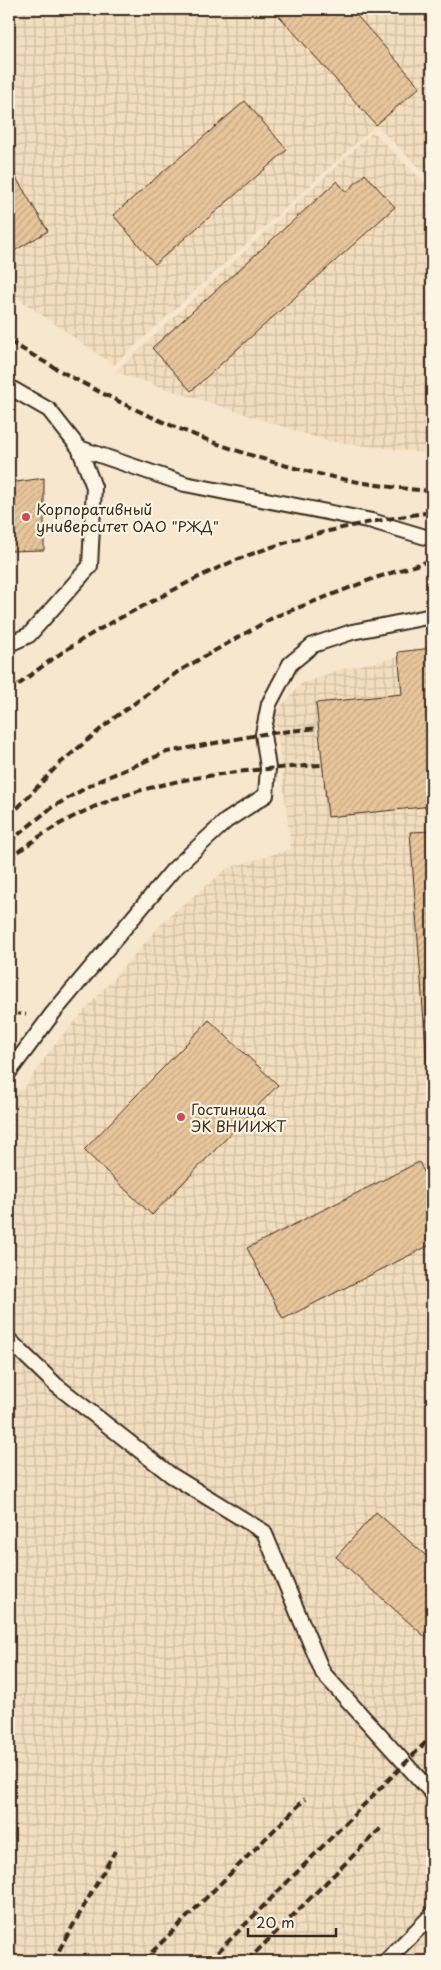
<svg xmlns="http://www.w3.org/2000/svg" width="441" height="1970" viewBox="0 0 441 1970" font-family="'Playpen Sans',sans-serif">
<defs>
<pattern id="industrial-grid" width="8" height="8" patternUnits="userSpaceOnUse" patternTransform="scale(1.25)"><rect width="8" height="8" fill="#f2ddbe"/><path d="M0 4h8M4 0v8" fill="none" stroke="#d0bea3"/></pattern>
<pattern id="building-hatch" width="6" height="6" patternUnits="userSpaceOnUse" patternTransform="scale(1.25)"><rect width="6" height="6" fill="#e8c59a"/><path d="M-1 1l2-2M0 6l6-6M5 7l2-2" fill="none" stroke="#c8a984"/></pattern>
</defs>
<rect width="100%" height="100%" fill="#f6e7ce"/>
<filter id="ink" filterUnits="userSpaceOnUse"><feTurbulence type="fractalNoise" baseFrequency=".02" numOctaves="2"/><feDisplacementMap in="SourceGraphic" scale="10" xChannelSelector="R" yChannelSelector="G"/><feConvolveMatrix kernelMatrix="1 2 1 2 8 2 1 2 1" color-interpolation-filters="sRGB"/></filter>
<g filter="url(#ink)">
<path fill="url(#industrial-grid)" d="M9,9H432V181L376,125L114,365L9,292Z
M373,132L432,190V454L327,441L115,372Z
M432,650V1961H9V1089L23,1090L54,1045L169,916L228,868L291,849L275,713L301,684L342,669Z"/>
<path fill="url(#building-hatch)" stroke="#3b2a1e" d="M273,9H351L420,87L376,125Z
M245,101L287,150L155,264L113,215Z
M9,166L48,231L9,254Z
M365,174L395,207L191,391L152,348L337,181L346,192Z
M44,478V550L9,551V483Z
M432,648V806L328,817L316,703L402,694L398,652Z
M432,831V1104H430L410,832Z
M209,1020L278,1085L152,1215L84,1150Z
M419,1162L432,1188V1244L283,1319L247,1248Z
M376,1512L432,1561V1643L336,1557Z"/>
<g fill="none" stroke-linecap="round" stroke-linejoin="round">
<defs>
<path id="lane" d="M9,387L49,410L79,448L94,487L90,566L29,635L9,644
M79,448L185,484L372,521L432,539
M9,1072L53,1013L173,870L226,821L266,795L268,768L263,734L269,704L290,664L313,645L352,632L432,616
M9,1340L56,1385L171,1475L264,1532L323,1673L432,1793
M386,1961L432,1915"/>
</defs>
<use href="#lane" stroke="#3b2a1e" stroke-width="18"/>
<path stroke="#3b2a1e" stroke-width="3" stroke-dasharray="4 4" stroke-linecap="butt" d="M9,1014H26"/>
<use href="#lane" stroke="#fcf5e5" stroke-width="14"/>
<path stroke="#3b2a1e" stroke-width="4" stroke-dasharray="8 4" stroke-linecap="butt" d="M9,341C139,420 278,480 432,491
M9,693C50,657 97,629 145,605C172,591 199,576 227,564C291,536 363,522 432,512
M9,817L58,765L114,718L179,671L274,617L375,578L432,560
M9,842L51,808L96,782L167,752L263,734L318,728
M9,860C18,851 29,844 39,837C123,780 224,771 322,765
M53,1961L115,1851
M143,1961L305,1799
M209,1961L432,1736
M247,1961L381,1828"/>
</g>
</g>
<g fill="#d1495b" stroke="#fcf5e5" stroke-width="2">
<circle cx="26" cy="517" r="5"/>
<circle cx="181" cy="1117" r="5"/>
</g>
<g text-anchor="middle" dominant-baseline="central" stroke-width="4.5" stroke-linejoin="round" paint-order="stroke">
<g font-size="15" fill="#3b2a1e" stroke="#fcf5e5" text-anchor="start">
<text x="36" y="508">Корпоративный<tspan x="36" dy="17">университет ОАО "РЖД"</tspan></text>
<text x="191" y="1108">Гостиница<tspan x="191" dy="17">ЭК ВНИИЖТ</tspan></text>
</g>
</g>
<rect width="441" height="1970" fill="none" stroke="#fcf5e5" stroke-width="30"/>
<rect x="15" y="15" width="411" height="1940" fill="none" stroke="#3b2a1e" stroke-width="2" filter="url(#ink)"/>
<path d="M248 1928v8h88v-8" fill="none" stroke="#3b2a1e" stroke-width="2.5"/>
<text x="256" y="1928" font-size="15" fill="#3b2a1e" stroke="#fcf5e5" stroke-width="4" paint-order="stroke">20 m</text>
</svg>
